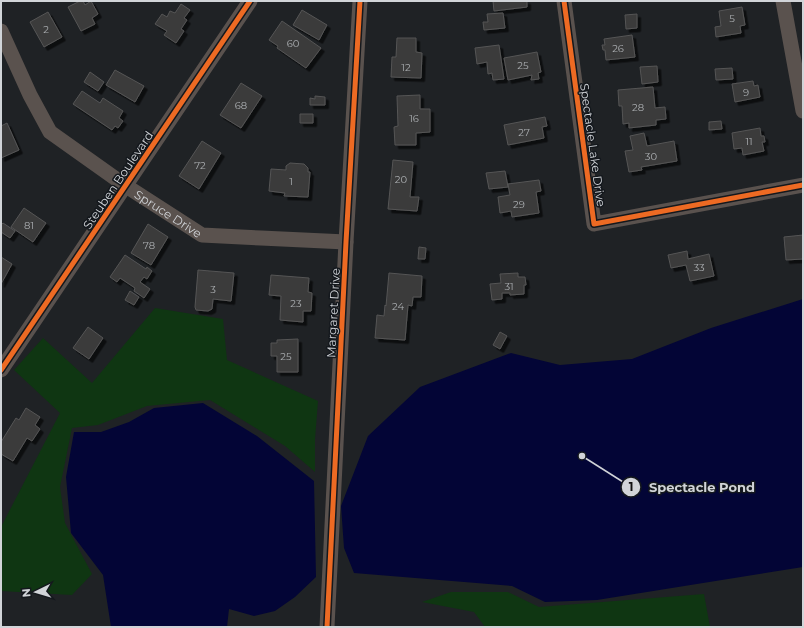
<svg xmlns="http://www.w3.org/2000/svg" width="804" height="628" viewBox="0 0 804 628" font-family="Montserrat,sans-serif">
<defs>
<filter id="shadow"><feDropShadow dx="3.5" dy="3.5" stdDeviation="0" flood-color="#0009"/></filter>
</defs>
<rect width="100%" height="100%" fill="#1f2225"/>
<path fill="#0f3612" d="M155,308L223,319L227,360L318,401L315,439V472L285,446L210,400L147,406L98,425L72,428L60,487L65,523L92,574L72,595L1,591V527L60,413L14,370L43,338L92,383Z
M451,592H508L539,607L704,594L710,627H485L474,612L422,602Z"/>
<path fill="#030536" d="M803,299V567L597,600L545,602L512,586L354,573L344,548L341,506L368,436L420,387L511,353L560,365L632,359L711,328Z
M203,403L257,436L314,481L316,577L295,597L275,611L254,616L229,609L227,627H111L103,575L71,533L66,477L74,432H101L129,422L154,408Z"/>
<path fill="#3a3a3b" stroke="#555" filter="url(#shadow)" d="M80,1H83L85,5L91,1L98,14L92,18L95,24L81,31L68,7Z
M493,1H527V7L494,11Z
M181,4L190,10L184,18L187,20L181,29L184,31L176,43L164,35L167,31L155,24L162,14L167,17L170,11L175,13Z
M742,7L745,25L740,26L741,33L716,37L715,27L721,26L719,11Z
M302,10L327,25L319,40L293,25Z
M48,12L62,37L44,47L30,22Z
M503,13L505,28L484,30L483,22H488L487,14Z
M637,14V28L626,29L625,15Z
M282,21L321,48L306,68L277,48L278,46L269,40Z
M632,35L635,57L606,60L605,50H603L602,45H605L604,39Z
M397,38H416V52L422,53L421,78L391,77L392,57H396Z
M499,45L504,79L493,80L492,73L488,74L487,62L477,64L475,48Z
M537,52L541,72L538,73L539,79L531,80L532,75L508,80L504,58Z
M657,66L658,82L642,84L640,67Z
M732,68L733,79L716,80L715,69Z
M115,70L144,86L135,102L106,85Z
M90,72L104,82L98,91L84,82Z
M753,81L754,86L758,85L760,97L735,102L732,84Z
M241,83L262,96L241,128L220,115Z
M653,87L655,108L665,107L666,119L656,120V125L629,128V123L623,124L622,106H619L618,90Z
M82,91L100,103L103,98L123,111L119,118L123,121L118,128L115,126L112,130L73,104Z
M420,95V109H430V132L416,133V145H395L394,127L398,126L397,96Z
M315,96L325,97V105H310V98L315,99Z
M300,114H313V123H300Z
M545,117L547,126L542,127L544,138L508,145L504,125Z
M721,121L722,129L709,130V122Z
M7,123L19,150L1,158V126Z
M760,128L761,136H764L765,142H762L764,151L743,155L742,148L734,149L732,133Z
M644,133L647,146L674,141L677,161L641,167L642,170L629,172L625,151L633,150L630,136Z
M202,141L221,153L199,189L179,176Z
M393,160L413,162L410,197H419L417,211L388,209Z
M290,163L304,164L308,168V172H310L308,197L284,196L285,193L269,191L271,169L286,170V166Z
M505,171L508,187L489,189L486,173Z
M539,180L541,191L536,192L539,213L512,217L511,211L500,213L498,197L510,195L508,184Z
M24,208L46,223L33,242L11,227Z
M3,223L15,231L10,238L1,232V225Z
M148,224L168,237L151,265L131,253Z
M803,235V259L786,260L784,237Z
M419,247L426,248L425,259H418Z
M687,251L688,259L709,254L714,276L690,281L686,265L671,268L668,255Z
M125,255L146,269L147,267L152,271L147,279L144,277L140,282L150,289L144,298L134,291L135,288L120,278L117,282L110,277Z
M1,257L12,264L1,284Z
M198,270L234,273L231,301L213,299L212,309L208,311L196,310L195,307Z
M389,273L422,276L421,297H413L412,306L408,305L405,340L375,338L377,315L384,316L385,305L386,306Z
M518,273V277H525L526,285H524V294L510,295V293H502V299L492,300L490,284L501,283L500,274Z
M271,275L309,278L308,292L312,293L311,311H303V322L280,320L281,296L269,295Z
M130,291L139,297L134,305L125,300Z
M88,327L103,338L89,359L73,348Z
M500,332L507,336L500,349L493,345Z
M298,339V372H277V356H271V343H277V340Z
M26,408L40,417L35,425L40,429L32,441L27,438L13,461L1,454V442L16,418L19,420Z"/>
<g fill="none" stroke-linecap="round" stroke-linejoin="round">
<g stroke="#5a524e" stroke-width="15">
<path d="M564,1L594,224L803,185"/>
<path d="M783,1L803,111"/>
<path id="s1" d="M1,31L30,95L50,132L126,186L202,235L261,238L346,242"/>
<path d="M1,370L250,1"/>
<path d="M327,627L346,242L360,1"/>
</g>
<defs>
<path id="cycleway" d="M564,1L594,224L803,185
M1,370L250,1
M327,627L346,242L360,1"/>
</defs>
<use href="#cycleway" stroke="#14181d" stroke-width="8"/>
<use href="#cycleway" stroke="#ed6a23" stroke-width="5"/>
</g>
<g text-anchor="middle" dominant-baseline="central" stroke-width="3" stroke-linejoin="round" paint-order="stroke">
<g font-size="10" fill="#abaeb1">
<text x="732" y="18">5</text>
<text x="46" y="29">2</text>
<text x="293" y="43">60</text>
<text x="618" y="48">26</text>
<text x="523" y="65">25</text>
<text x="406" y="67">12</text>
<text x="746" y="92">9</text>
<text x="241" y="105">68</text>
<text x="638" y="107">28</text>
<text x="414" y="118">16</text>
<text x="524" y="132">27</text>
<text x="749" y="141">11</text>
<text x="651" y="156">30</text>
<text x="200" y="165">72</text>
<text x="401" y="179">20</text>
<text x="291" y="181">1</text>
<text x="519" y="204">29</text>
<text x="29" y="225">81</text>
<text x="149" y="245">78</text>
<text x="699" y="267">33</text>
<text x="509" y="286">31</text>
<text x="213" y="289">3</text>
<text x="296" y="303">23</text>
<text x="398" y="306">24</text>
<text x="286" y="356">25</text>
</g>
<g font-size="12" fill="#d1d4d8" stroke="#14181d">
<text transform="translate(593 145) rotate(82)">Spectacle Lake Drive</text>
<text transform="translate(118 180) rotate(-56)">Steuben Boulevard</text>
<text stroke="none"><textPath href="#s1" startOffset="256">Spruce Drive</textPath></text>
<text transform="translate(333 313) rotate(-87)">Margaret Drive</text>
</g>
</g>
<path fill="none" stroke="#d1d4d8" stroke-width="1.5" d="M582 456L631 487"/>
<g fill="#d1d4d8" stroke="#14181d" stroke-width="1.5">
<circle cx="582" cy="456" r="4"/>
<circle cx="631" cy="487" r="10"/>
</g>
<g font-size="12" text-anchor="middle" font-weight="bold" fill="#111">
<text x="631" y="491">1</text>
</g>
<g font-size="13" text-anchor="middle" font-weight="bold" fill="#d1d4d8" stroke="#14181d" stroke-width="3" stroke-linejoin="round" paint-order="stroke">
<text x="702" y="492">Spectacle Pond</text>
</g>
<rect width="804" height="628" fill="none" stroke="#d1d4d8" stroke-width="4"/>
<g transform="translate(36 592) rotate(265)" stroke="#14181d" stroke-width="3" paint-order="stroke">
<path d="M0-3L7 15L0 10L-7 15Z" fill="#d1d4d8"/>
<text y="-6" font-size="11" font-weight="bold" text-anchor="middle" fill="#d1d4d8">N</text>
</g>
</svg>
